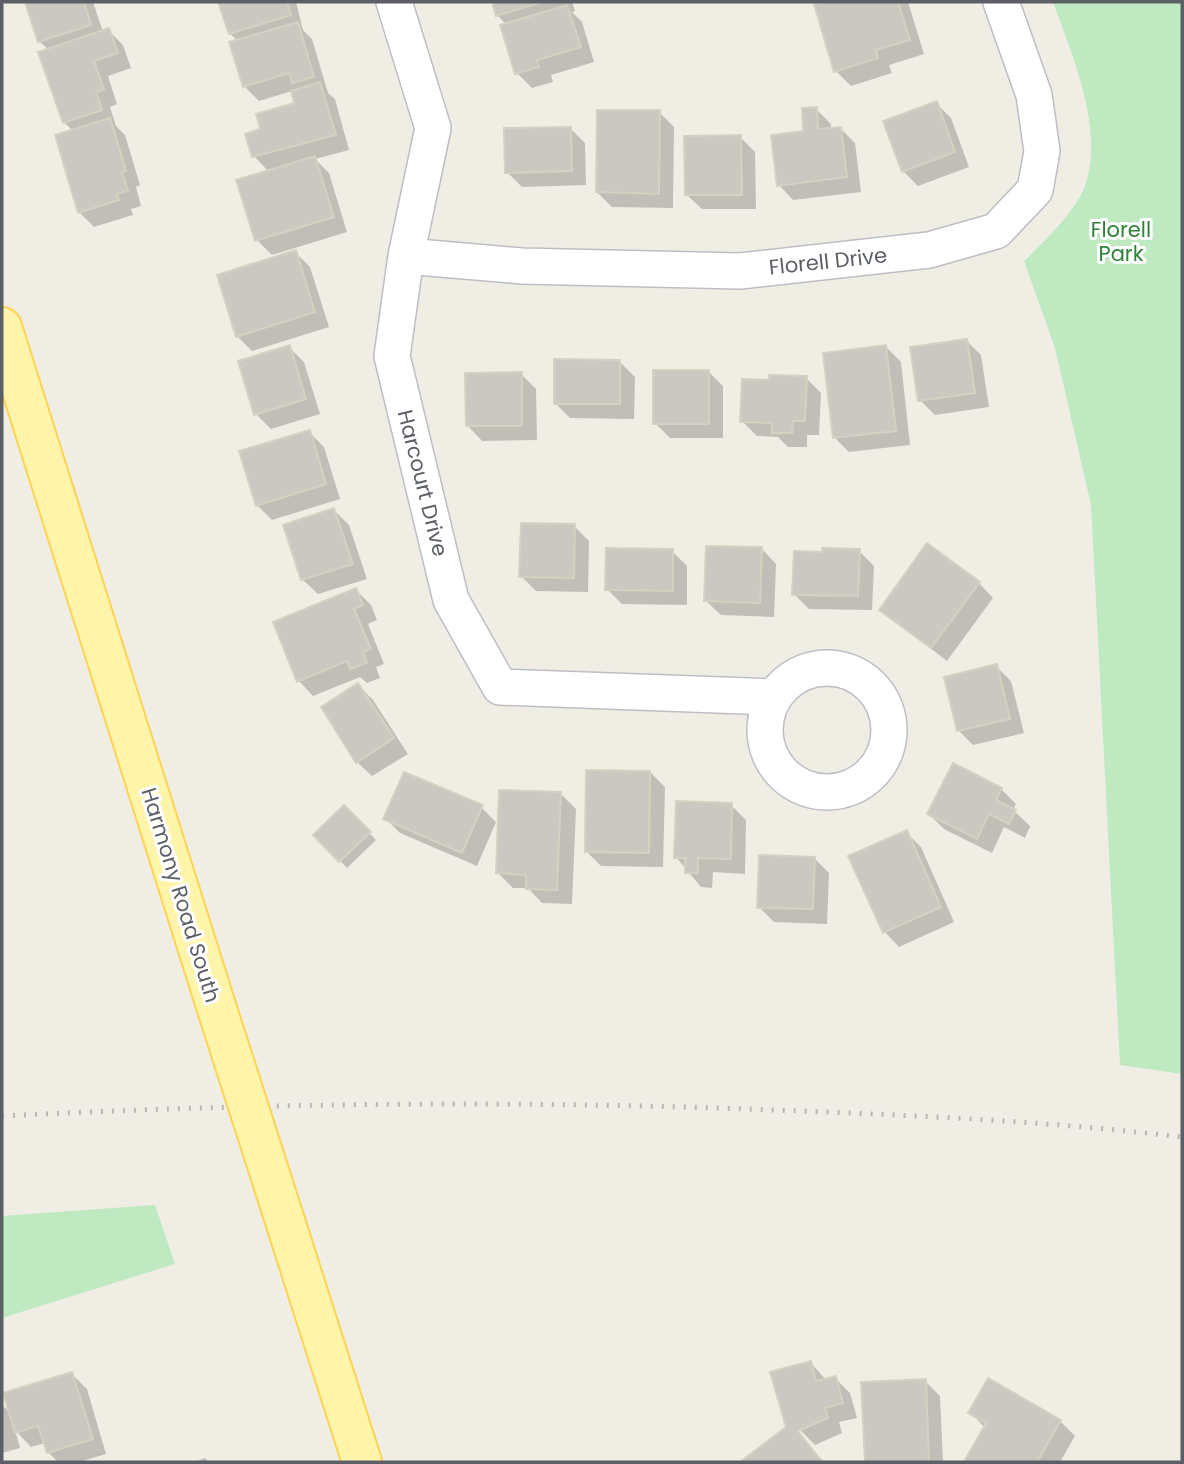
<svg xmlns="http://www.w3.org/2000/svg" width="1184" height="1464" viewBox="0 0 1184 1464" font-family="Poppins,sans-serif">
<rect width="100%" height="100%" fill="#f0eee4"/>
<path fill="#bfe9c1" d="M1053,2H1182V1074L1120,1065L1091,505L1055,348L1024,261C1043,243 1076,211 1085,186C1105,129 1072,55 1053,2Z
M155,1205L175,1264L2,1318V1216Z"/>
<path fill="#0003" d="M27,2H93L103,32L108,30L123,45L131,68L108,76L117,104L110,107L116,126L125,135L140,185L136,187L141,206L131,209L133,215L94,227L79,212L73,131L64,122L49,50L39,41Z
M220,2H296L303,30L312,39L328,93L335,99L349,150L315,159L329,173L347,232L272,255L257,240L269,172L254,156L296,104L292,91L259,101L244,86L238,41L230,34Z
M494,2H572L575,11L572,12L582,22L594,62L551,75L553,82L532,88L517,73L503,27L507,25L498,16Z
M827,2H908L924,54L889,65L892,73L851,86L836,71L816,5Z
M936,103L951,118L969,167L918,186L903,171Z
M816,109L831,124V130L841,129L855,143L861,192L793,200L779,185Z
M659,112L674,127L673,208L612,207L597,192Z
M570,128L585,143L586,185L522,187L507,172Z
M740,137L755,152L756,209H702L687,195Z
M295,252L310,267L329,327L252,351L237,336Z
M967,341L981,355L989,407L935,415L920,400Z
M289,347L304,362L320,414L271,429L256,414Z
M886,347L901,362L910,445L849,452L834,437Z
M620,362L635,377L634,419L570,418L555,403Z
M708,371L723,386V438H670L655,423Z
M521,374L536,389L537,440L482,441L468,426Z
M806,378L821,393L819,435H807V447H788L778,437L757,436L742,421L771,382Z
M309,432L324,447L340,499L272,520L257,505Z
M334,510L349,525L367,579L318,594L303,580L285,526Z
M574,526L589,541L588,592L536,591L521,576Z
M762,549L776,564L774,617L721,615L706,601Z
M672,551L687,566V605L622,604L607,589Z
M859,551L874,566L872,610L809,609L794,594L795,552Z
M979,583L993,598L947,661L881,610Z
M356,590L371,605L377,620L368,624L384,664L376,667L380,678L367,683L360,677L313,696L299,681Z
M996,666L1011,681L1024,733L973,745L958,730Z
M358,685L373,700L408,754L372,776L357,762Z
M650,772L665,787L663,867L601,866L586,851Z
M1001,789L1016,804L1013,810L1030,826L1025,838L1004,827L992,853L944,829L929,814Z
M561,794L576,809L572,904L542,903L528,888H513L498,873Z
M731,805L746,820L745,874L713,872L712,888L701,887L676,857Z
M344,807L376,840L347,868L315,835Z
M481,807L496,822L477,866L400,833L385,818Z
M906,832L921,847L954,922L899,947L885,932Z
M814,858L829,873L827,924L774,922L759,907Z
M811,1363L826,1380L835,1378L850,1393L857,1418L839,1422L842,1433L815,1445L794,1424L797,1432L824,1462H745L788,1427Z
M72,1374L87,1389L106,1454L79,1462H58L48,1452L45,1443L31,1447L15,1430L20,1448L2,1453V1405L11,1414Z
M925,1381L940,1396L943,1462H867L863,1384Z
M971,1413L1060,1421L1075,1436L1060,1462H966L985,1428Z
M205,1458L209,1462H194Z"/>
<path fill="#cbc8c1" stroke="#d5d0c2" stroke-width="2" d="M25,2H84L91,25L38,42Z
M218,2H287L291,15L229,34Z
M492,2H543L496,16Z
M821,2H898L910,40L876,50L878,58L834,72L814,4Z
M567,5L581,47L537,60L539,67L515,74L500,25Z
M298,22L314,77L292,83L289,73L243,87L229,42Z
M109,28L118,53L94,61L104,90L96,92L102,110L63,123L38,52Z
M320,82L336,135L252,157L245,134L260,129L256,114L294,103L291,91Z
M937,101L955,152L902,172L883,121Z
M817,107L818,129L841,127L847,177L777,186L771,135L803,131L802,108Z
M597,110H660L659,194L596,192Z
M110,118L126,171L122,172L128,191L117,194L119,200L78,213L55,135Z
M571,127L572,171L505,173L504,128Z
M741,135L742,195H685L684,136Z
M315,156L334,217L255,241L236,180Z
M296,250L315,312L236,337L217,275Z
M967,339L975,393L918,401L910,347Z
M290,345L306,399L254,415L238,361Z
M886,345L896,431L833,438L823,353Z
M554,359L620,360V404H554Z
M653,370H709V424H653Z
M522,372V426H466L465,373Z
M769,375L807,376L805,421H793L792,433H772V423L740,422L742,379L769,380Z
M310,430L326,484L256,506L239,451Z
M334,508L353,564L301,580L283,525Z
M521,523L575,524L574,578L519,577Z
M927,543L980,582L931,648L879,610Z
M706,546L762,547L760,603L704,601Z
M606,548L673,549V591L605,590Z
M822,548L860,549L858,596L792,595L794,551L822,552Z
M356,588L363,605L354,609L371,649L363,652L367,663L350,669L347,661L297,682L273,622Z
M997,664L1010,719L957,731L944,677Z
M358,683L394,738L356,763L321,707Z
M953,763L1002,788L996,800L1016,810L1009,824L989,814L977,839L927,814Z
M586,770L650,771L649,853L585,852Z
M404,772L483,805L462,853L383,819Z
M499,790L561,792L557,890L526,889V875L496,873Z
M676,801L732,803L731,859L698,858V873H685V858H674Z
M344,805L371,832L339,862L313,835Z
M907,830L941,907L883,933L848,856Z
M759,855L815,857L813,909L757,908Z
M811,1361L816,1381L836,1376L843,1403L825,1408L828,1418L798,1431L822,1462H740L786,1427L770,1372Z
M72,1372L93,1439L47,1453L38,1426L15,1433L3,1393Z
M988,1378L1061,1420L1037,1462H964L986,1423L968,1413Z
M926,1379L929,1462H865L861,1382Z"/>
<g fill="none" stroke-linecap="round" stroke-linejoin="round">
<defs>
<path id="minor" d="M394,2L433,128L406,256L392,356L451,600L500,687L774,697
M406,256L522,266L740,271L929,250L996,231L1035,190L1042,151L1034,95L1001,2
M765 730a62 62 0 1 1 124 0a62 62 0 1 1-124 0Z"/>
<path id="major" d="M2,327L217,1009
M286,1224L362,1462"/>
</defs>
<use href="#minor" stroke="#bcbec4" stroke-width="38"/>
<use href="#major" stroke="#fcd452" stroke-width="42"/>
<use href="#minor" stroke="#fff" stroke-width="35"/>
<use href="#major" stroke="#fff5aa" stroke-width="38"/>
<path stroke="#b6b7b7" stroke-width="5" stroke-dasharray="2 9" stroke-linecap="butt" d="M2,1116C259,1103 516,1100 773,1110C909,1115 1047,1121 1182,1137"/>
<defs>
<path id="major-bridge" d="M217,1009L286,1224"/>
</defs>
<use href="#major-bridge" stroke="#fcd452" stroke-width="42" stroke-linecap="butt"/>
<use href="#major-bridge" stroke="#fff5aa" stroke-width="38"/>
</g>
<g text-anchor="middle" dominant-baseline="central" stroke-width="6" stroke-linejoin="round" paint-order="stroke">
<g font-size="21" fill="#2e8336" stroke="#fff">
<text x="1121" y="229">Florell<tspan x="1121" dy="24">Park</tspan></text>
</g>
<g font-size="21" fill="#5c6066" stroke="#fff">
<text transform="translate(828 261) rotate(-6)">Florell Drive</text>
<text transform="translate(423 483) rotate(76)">Harcourt Drive</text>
<text transform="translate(181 895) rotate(73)">Harmony Road South</text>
</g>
</g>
<rect width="1184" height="1464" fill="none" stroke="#5c6066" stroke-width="7"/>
</svg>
